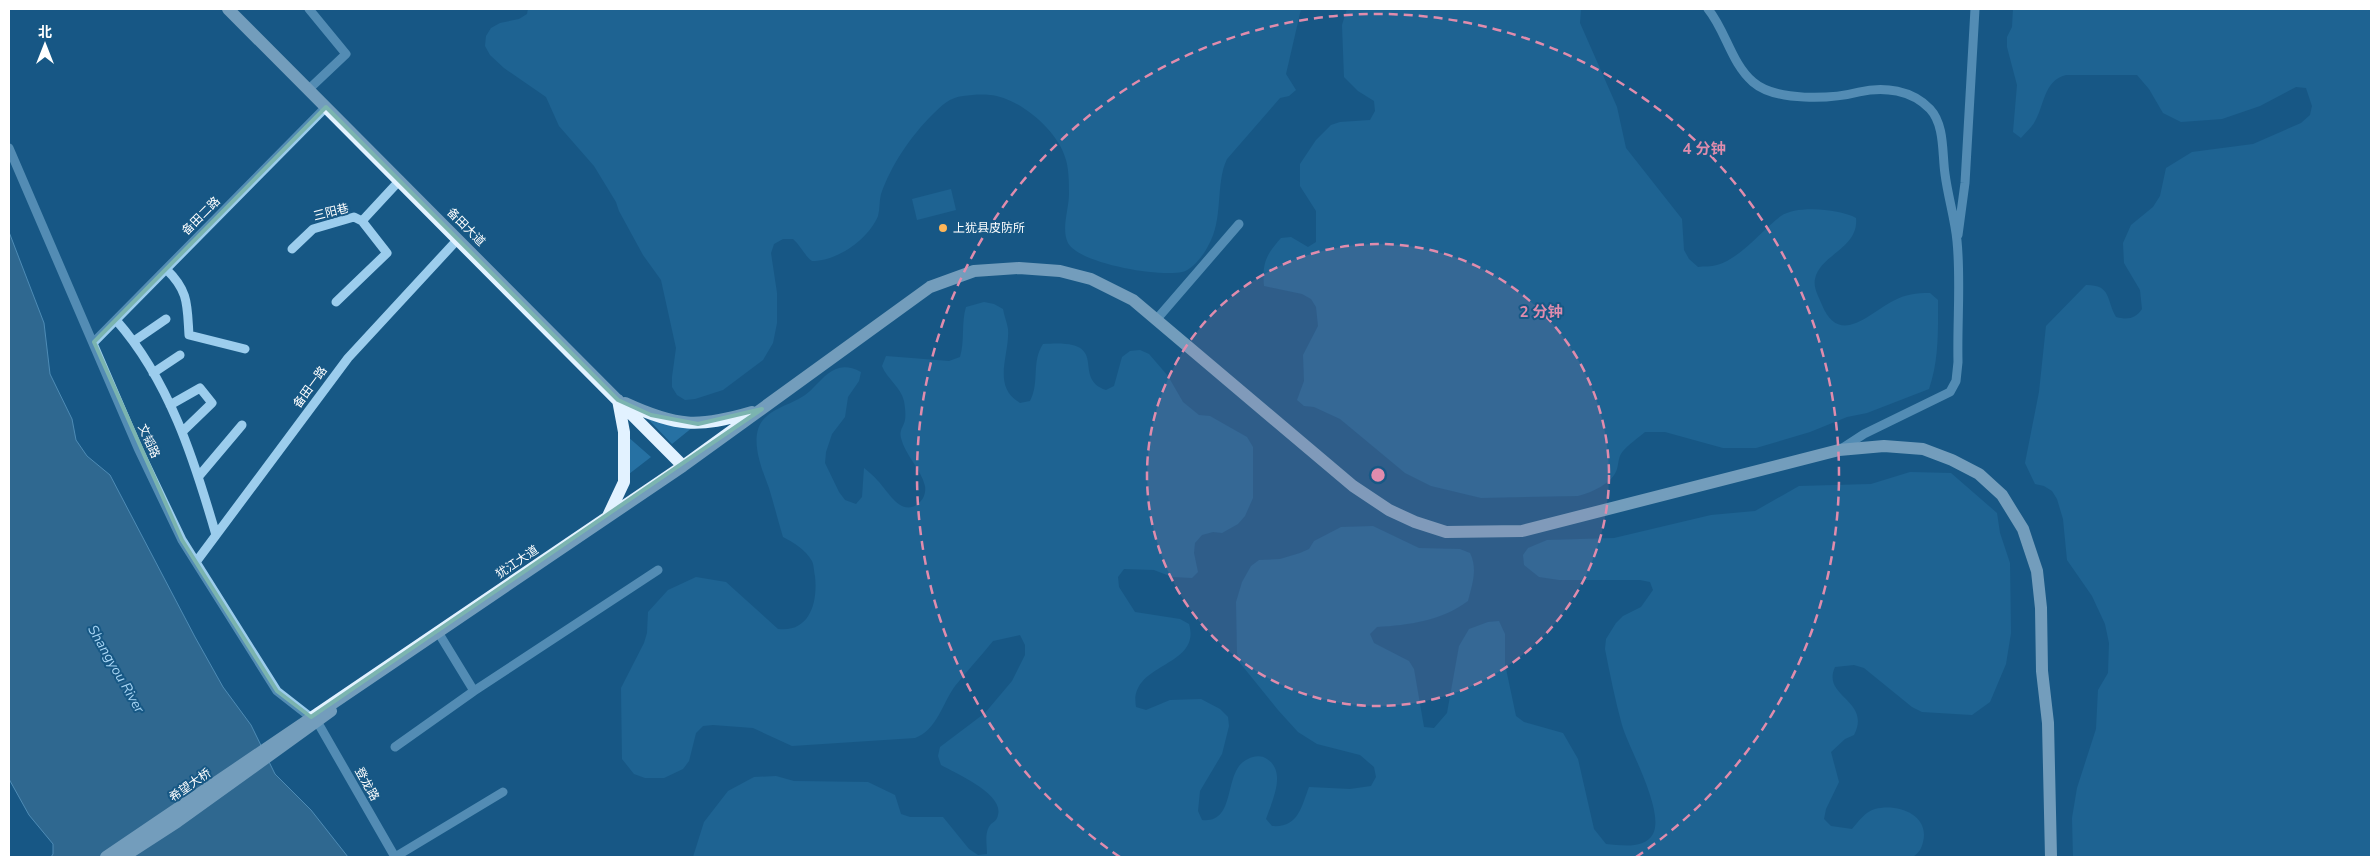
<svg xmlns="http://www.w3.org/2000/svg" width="2380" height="866" viewBox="0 0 2380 866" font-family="'Nunito Sans','Noto Sans SC',sans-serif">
<rect width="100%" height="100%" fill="#175885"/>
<path fill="#2671a3" d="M528,9H1301L1286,74L1296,90L1289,96L1280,98L1227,159C1215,183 1224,220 1208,246C1203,256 1192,270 1182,272C1159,277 1080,264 1068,243C1061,229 1069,209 1069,194C1069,183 1069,167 1065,157C1057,130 1018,97 990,95C981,94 971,95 963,96C950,97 941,106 932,115C911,136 891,165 881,194C879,201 880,209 878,216C868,240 837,261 812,261C804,255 801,246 793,239H783L774,244L771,253L777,293V323L773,343L763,360L723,390L695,399L685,400L677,395L672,387V377L676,348L661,280L643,255L619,211L616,202L594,166L559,126L546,97L504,68L490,55L485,46L486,36L491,28L500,23L519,19L527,14Z
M1347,9H1581L1580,23L1617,107L1626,148L1682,219L1684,250L1689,259L1698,267C1704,266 1711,267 1717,265C1740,259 1763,229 1781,216C1797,205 1840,209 1856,218C1859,249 1820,254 1815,279C1813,288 1819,297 1822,305C1839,347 1870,313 1893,301C1906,294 1916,293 1930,293L1938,300C1938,331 1939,360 1929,389L1867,413L1847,417L1810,432L1756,448H1723L1665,432H1645C1638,438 1629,444 1623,451C1618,457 1619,462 1617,469C1613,483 1591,493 1578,496L1481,498L1431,486L1405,473L1340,419L1314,407L1304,406L1297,400L1304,381L1303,355L1318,326L1316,307L1311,299L1302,294L1264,286C1262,263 1266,255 1281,238L1291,237L1308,247L1316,242V211L1300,186V164L1316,140L1331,125L1340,122L1370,120L1375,111L1374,101L1358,91L1344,77L1342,25Z
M2013,9H2371V857H2073L2072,818L2077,788L2096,729L2098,690L2108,673L2109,643L2105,624L2092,596L2067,560L2063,519L2057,499L2052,491L2044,486L2035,484L2025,463L2039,392L2046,326L2086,285C2112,285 2106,300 2116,317C2128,320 2135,319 2142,309L2140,290L2124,263L2123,243L2131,225L2153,207L2160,196L2166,168L2192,152L2253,144L2301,123L2310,115L2312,106L2306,88L2296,87L2260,106L2222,119L2181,122L2163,113L2149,89L2137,75H2066C2043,81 2045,105 2034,123C2031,128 2025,133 2021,138L2013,132L2017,85L2007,47V37L2012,27Z
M951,189L956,210L917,220L912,199Z
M984,302L994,304L1003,309C1004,316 1007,322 1008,329C1010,355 991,386 1020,403L1030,401C1040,383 1031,362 1043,344C1115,338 1069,377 1106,390L1114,386L1122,357L1130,351L1140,350L1149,354L1168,376L1183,402L1199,415L1210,416L1247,437L1253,447V498L1245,516L1238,524L1222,533L1213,532L1202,535L1195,543L1194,553L1198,572L1192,578L1172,577L1154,570L1124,569L1118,577L1119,587L1135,612L1180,619L1189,624C1202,668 1128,662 1136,707L1146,710L1170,700L1201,699L1220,709L1228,717L1229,726L1222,754L1200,791L1198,811L1202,820C1238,824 1222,770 1248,759C1254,756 1261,755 1267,759C1287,772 1272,801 1266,819L1272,826C1298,828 1301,808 1309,787L1350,789L1371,786L1376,777L1374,767L1360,755L1317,744L1298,732L1278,710L1240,663L1237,653L1236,602L1242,582L1251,566L1259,560L1280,559L1300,553L1309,549L1314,541L1341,527L1373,526L1419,548L1460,549L1470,553C1478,569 1472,585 1468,601C1441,621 1409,625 1377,627L1370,634L1374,643L1409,661L1414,669L1424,727L1434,728L1447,713L1459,646L1469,629L1488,622L1499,621L1505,634V664L1516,716L1524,722L1563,733L1578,759L1594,829L1606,844C1620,845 1644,850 1653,834C1665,811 1629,749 1622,725C1615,700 1610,674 1605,649L1606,639L1616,623L1623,616L1641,607L1653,590L1650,582L1640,580H1559L1539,577L1524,565L1523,555L1528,548L1547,540L1614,538L1711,515L1755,511L1799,486L1871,484L1910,472L1951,473L1997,513L2000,533L2010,563L2011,633L2006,664L1990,702L1972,715L1922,712L1912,707L1864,668L1854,665L1835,667C1821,697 1872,700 1854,735L1845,739L1831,752L1839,782L1826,809L1824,819L1831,826L1852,829C1858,822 1866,811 1875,809C1898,803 1930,815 1923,842C1921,850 1919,852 1913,857H693L704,822L728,791L754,777L776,776L794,781L868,782L895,795L901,814L910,817H943L969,849L978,855L987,854C987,844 984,832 991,824C995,821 997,820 998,815C1004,794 957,774 941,765L938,756L940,747L985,713L1012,681L1025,655V645L1020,635L993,641C981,656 967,671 955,686C942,704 937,730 915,738L792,746L753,728L713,725L703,726L696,733L689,761L683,769L664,778H645L634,774L622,759L621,688L644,643L647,633L648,612L668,590L696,577L726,582L778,629C810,633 818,602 815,576C814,572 814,565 812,561C805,549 794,543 783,537C778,521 774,504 769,488C762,469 746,433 767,416C781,404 799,403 813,388C828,373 838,360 861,372L859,381L848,397L845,417L832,434L826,452L825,463L839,492L845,500L856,504L862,497L864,468C869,472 874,476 878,481C888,491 901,518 919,503C924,499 926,492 925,486C921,469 905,455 901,438C899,430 904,426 905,420C906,415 905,406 904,401C901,387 887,379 882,366L886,356L949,361L960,357C965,341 961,324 966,307Z
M648,419L693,427L672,444Z
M627,436L651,457L629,474Z"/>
<path fill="#4d7c9e" stroke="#8ecaf0" d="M9,232L44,323L50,374L72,419L76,440L87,456L110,475L195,637L223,687L251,725L275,774L311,810L348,857H51L53,854V844L29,815L9,779Z"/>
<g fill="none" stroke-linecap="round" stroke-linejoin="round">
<path stroke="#9ccded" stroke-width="9" d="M1708,9C1726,31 1731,63 1753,82C1776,102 1832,99 1859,92C1884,86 1912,90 1930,109C1945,125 1942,154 1945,174C1948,197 1955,219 1957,241C1961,281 1957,322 1958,362L1956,381L1950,392L1864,434L1841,449
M309,89L346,54L309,9
M9,148L138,448L182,540L277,691L318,723L395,857
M362,221L400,180
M1958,235L1965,183L1975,9
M292,249L313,229L354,217L362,221L387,253L336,302
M166,269C189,291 187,305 189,335L245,349
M116,320C169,380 194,459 216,535
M1156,320L1239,224
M134,341L166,319
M94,342L326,107
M153,373L180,355
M170,405L200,388L212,403L182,432
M199,476L242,425
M196,562L348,358L458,239
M438,632L474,691L658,570
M395,747L474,691
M395,857L503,792"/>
<path stroke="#e2f2ff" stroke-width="12" d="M228,9L683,466
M625,403C677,427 698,428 752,412
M608,516L624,482V432L618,400
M106,857L683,466L930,287L974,271L1019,268L1060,271L1091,279L1133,300L1353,486L1389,510L1415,522L1446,532L1522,531L1839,450L1884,446L1923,449L1952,460L1979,474L2002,495L2023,529L2037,571L2041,608L2042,671L2048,723L2051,857
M123,857L177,822L331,711"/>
</g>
<path d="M0 0H2380V866H0ZM326,107L618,400L651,415L698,424L762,409L311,717L277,691L182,540L94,342Z" fill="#175885" fill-opacity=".55" fill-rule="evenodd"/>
<path fill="none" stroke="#7bb4af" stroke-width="4" stroke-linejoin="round" d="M326,107L618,400L651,415L698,424L762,409L311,717L277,691L182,540L94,342Z"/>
<circle cx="1378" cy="475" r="231" fill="#e08cad" fill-opacity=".12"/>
<g fill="none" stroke="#e08cad" stroke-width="2.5" stroke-dasharray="9 6">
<circle cx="1378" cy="475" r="231"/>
<path d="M1120 857A461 461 0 1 1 1636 857"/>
</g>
<circle fill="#ffb658" stroke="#175885" stroke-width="2" cx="943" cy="228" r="5"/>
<g text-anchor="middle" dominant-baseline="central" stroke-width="4" stroke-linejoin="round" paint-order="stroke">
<g font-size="12" fill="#fff" stroke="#175885">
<text transform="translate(331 212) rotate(-14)">三阳巷</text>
<text transform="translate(201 216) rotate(-45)">备田二路</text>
<text transform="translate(466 227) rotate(45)">备田大道</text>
<text transform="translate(310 387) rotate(-54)">备田一路</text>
<text transform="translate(149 441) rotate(66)">文韬路</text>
<text transform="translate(517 562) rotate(-34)">犹江大道</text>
<text transform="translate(367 784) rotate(61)">登龙路</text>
<text transform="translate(190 785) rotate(-35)">希望大桥</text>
</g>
<g font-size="12" fill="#fff" stroke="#175885" text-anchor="start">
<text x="953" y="228">上犹县皮防所</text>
</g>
<g font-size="14" font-style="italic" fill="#a8d6f5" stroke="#175885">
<text transform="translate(116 669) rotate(60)">Shangyou River</text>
</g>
</g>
<circle cx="1378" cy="475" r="8" fill="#e08cad" stroke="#175885" stroke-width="2.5"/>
<g font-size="15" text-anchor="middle" font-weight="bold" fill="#e08cad" stroke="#175885" stroke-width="4" stroke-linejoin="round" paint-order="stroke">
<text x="1704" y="154">4 分钟</text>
<text x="1541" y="317">2 分钟</text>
</g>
<rect width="2380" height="866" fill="none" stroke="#ffffff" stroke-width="20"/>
<g transform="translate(45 45)" stroke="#175885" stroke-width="4" paint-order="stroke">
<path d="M0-4L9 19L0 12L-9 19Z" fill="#ffffff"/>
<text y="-8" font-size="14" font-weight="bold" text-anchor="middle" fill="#ffffff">北</text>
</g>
</svg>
